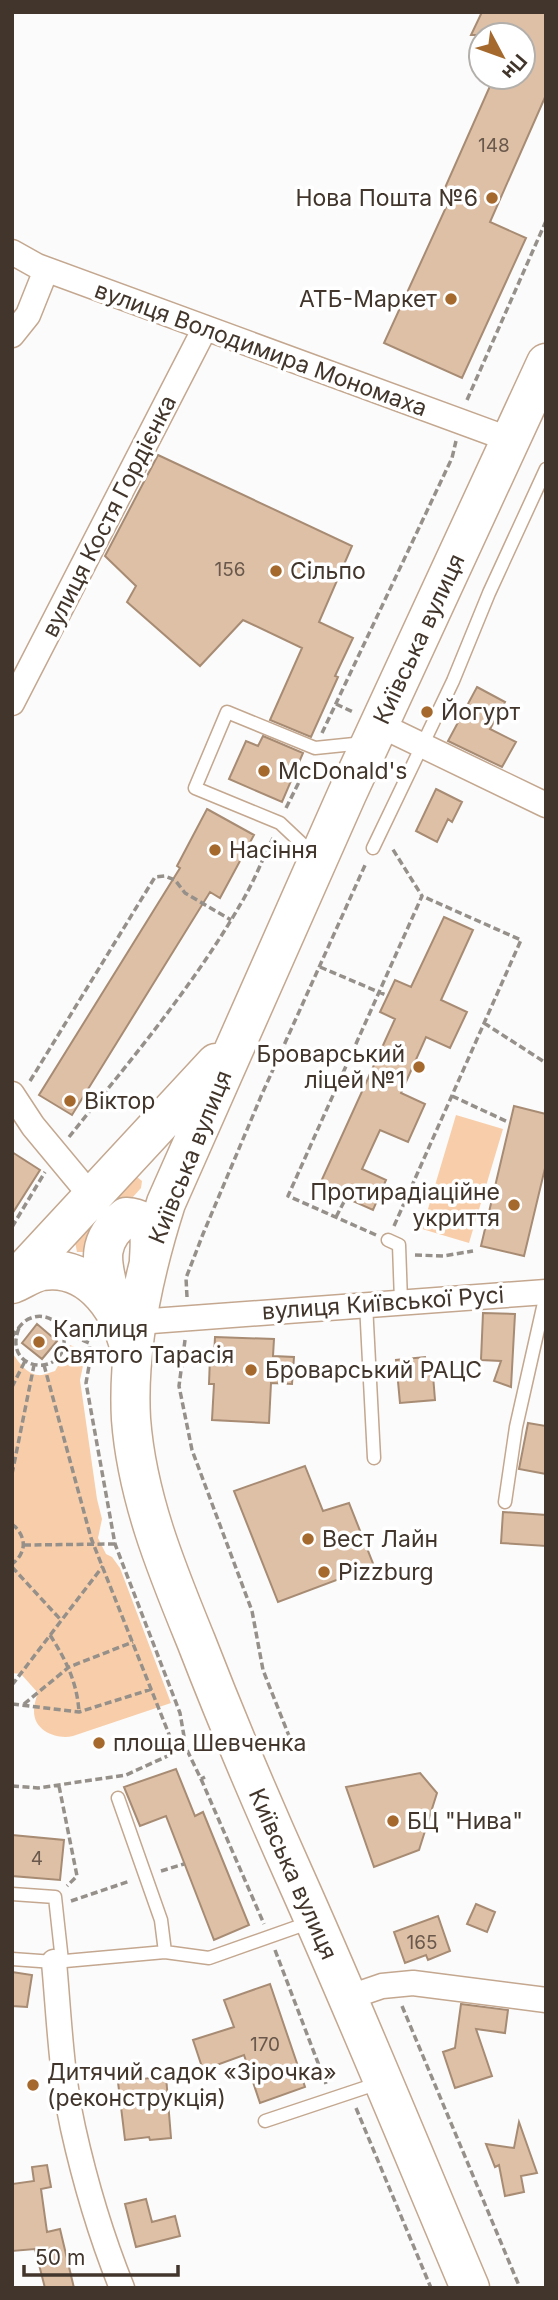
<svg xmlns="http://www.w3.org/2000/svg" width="558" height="2300" viewBox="0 0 558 2300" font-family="Inter,sans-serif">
<rect width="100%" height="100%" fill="#fbfbfb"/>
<path fill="#f8ceaa" d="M456,1115L503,1129L469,1243L422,1229Z
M137,1177L142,1181L141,1188L84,1252H77L75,1242Z
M70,1345L86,1352L80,1380L97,1499L102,1519L98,1538L106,1554L112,1557L120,1568L171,1703L73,1736C57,1740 33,1731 34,1710C34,1705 36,1698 38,1693L21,1674L12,1673V1352C17,1360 26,1374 38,1375C42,1376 51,1372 55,1371Z"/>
<path fill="#dec0a7" stroke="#a78b73" stroke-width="2" d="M482,12H546V95L490,222L526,238L462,378L384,343L448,203L440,199L494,77H523V35H471Z
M158,455L352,546L319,622L353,638L335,676L338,677L311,737L270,720L302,648L243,620L200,666L127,602L136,586L105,556Z
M477,687L505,702L490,729L516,742L502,767L448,741Z
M263,736L303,753L282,802L229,779L246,741L258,746Z
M436,789L462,802L452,822L448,819L437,842L416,831Z
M207,809L254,835L220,898L210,892L72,1115L39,1095L180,868L177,866Z
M444,917L473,930L441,1000L467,1012L450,1048L426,1037L401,1093L425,1104L408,1142L380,1130L362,1169L386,1180L373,1210L319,1186L395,1019L380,1012L395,980L411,987Z
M514,1106L546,1114V1164L524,1256L481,1246Z
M12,1152L40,1170L12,1214Z
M483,1313L515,1314L511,1387L494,1381L501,1361L481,1360Z
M37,1324L57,1341L42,1359L22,1343Z
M215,1337L274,1339L273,1356L294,1357L292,1384L271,1383L269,1423L212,1420L214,1384H209L210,1357H214Z
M425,1357L426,1363H432L435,1400L400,1403L396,1360Z
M528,1423L546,1426V1474L519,1469Z
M305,1466L323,1511L349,1503L374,1566L278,1602L234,1491Z
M503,1512L546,1515V1546L501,1543Z
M176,1769L195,1816L203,1812L249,1925L214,1940L166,1816L140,1826L124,1787Z
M420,1773L437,1793L419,1850L374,1867L346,1787Z
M12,1835L64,1840L60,1880L12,1876Z
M476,1904L495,1912L487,1932L467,1924Z
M438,1916L450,1951L428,1960L426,1955L405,1963L394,1932Z
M12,1972L32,1975L27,2007L12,2006Z
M270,1984L305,2087L260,2103L244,2055L203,2070L193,2040L234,2027L224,2000Z
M461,2004L508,2010L505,2033L476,2029L492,2076L455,2088L443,2052L455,2048Z
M166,2076L171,2138L150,2140L149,2137L125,2140L118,2082Z
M519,2122L537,2173L521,2176L524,2192L505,2196L499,2165L495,2167L486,2144L514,2148Z
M47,2165L51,2187L41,2189L47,2232L60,2229L74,2288H45L35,2249L12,2251V2184L34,2181L32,2167Z
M146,2199L152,2222L175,2216L180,2236L136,2247L125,2204Z"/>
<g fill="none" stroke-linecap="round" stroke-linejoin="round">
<defs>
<path id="service" d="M373,848L453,681L489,593L546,469
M315,856L280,823L195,788L227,712L315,748L364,743
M388,1240L399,1245L401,1301
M366,1304L374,1458
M505,1502L516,1427L546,1294
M118,1798L161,1920L165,1952
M12,1894L55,1897L62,1961
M12,1959L54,1962L165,1952L209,1958L311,1922
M265,2121L379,2083"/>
<path id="minor" d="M12,252L37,266L511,440
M12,335L28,315L46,270
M12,703L205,328
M380,725L546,805
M12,1094L33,1126L92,1197
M138,1322L546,1292
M54,1962C59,2017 61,2073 73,2128C85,2182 101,2236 122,2288
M347,1998L382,1986L413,1983L546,2000"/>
<path id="primary" d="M12,1283L216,1063
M12,1284C22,1280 32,1273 42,1271C92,1263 124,1314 131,1356
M113,1308C105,1270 90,1245 126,1217C154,1219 150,1238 149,1260
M470,2288C412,2151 356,2013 295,1877C260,1799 227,1721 196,1641C167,1570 137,1498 131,1419C127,1347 144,1272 166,1203L347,794L546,363"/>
</defs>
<use href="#service" stroke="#c4a78f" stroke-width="15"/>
<use href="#minor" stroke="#c4a78f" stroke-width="27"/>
<use href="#primary" stroke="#c4a78f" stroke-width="41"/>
<path stroke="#96908a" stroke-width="3.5" stroke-dasharray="7 3.5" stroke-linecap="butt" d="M467,400L546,221
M336,704L353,712
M322,733L452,458L456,441
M286,808L309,762
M320,967L388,996
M484,1023L546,1063
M30,1081L155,877L165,876L175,880L185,893L231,920
M452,1096L508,1122
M69,1137C129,1062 192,988 240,905C253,884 262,860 273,838
M336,1217L346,1198
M394,1226L521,940L422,896
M12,1227L45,1172
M376,1235L288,1196L422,896L392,848
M415,1255L443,1256L473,1251
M187,1297L186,1278L203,1234L262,1094L366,863
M63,1332L89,1343L91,1355L86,1383L115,1544L180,1713L186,1748L201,1779L205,1777
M12,1337C17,1330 22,1321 31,1318C46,1312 63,1323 64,1338C67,1379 1,1372 19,1328
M185,1340L179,1386L192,1450L252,1611L263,1670L291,1741
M44,1365L91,1538L176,1752
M12,1387L25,1361
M12,1474L34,1365
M12,1524C27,1536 27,1553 12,1564
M24,1545L115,1544
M12,1567L60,1619
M50,1635C66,1660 77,1682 79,1712
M12,1685L103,1566
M12,1704L79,1712L152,1689
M24,1704L69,1667L133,1642
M201,1779L264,1924
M12,1786L38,1788L126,1775L185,1748
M59,1786L77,1876L67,1886
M161,1871L184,1864
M71,1901L130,1881
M275,1950L326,2084
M402,2006L520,2288
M356,2108L431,2288"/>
<use href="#service" stroke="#fff" stroke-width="12"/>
<use href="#minor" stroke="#fff" stroke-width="24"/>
<use href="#primary" stroke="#fff" stroke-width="38"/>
</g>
<g fill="#a6692d" stroke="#fff" stroke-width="2.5">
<circle cx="492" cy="198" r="7"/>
<circle cx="451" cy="299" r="7"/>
<circle cx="276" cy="571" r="7"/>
<circle cx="427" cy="712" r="7"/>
<circle cx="264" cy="771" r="7"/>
<circle cx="215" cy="850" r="7"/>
<circle cx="419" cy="1067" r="7"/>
<circle cx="70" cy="1101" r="7"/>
<circle cx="514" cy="1205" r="7"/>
<circle cx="39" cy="1342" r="7"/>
<circle cx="251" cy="1370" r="7"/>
<circle cx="308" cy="1539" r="7"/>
<circle cx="324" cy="1572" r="7"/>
<circle cx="99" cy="1743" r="7"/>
<circle cx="393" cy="1821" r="7"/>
<circle cx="33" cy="2085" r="7"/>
</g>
<g text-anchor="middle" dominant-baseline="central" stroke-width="7" stroke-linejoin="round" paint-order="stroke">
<g font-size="19" fill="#69584b">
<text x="494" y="145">148</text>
<text x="230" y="569">156</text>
<text x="37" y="1858">4</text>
<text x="422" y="1942">165</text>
<text x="265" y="2044">170</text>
</g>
<g font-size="23" fill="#42362c" stroke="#fff" text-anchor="start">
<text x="478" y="198" text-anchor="end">Нова Пошта №6</text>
<text x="437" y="299" text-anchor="end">АТБ-Маркет</text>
<text x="290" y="571">Сільпо</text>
<text x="441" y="712">Йогурт</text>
<text x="278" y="771">McDonald's</text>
<text x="229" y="850">Насіння</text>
<text x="405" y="1054" text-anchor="end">Броварський<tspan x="405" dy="26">ліцей №1</tspan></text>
<text x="84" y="1101">Віктор</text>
<text x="500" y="1192" text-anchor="end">Протирадіаційне<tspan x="500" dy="26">укриття</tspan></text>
<text x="53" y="1329">Каплиця<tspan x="53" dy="26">Святого Тарасія</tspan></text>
<text x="265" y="1370">Броварський РАЦС</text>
<text x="322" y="1539">Вест Лайн</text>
<text x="338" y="1572">Pizzburg</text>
<text x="113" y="1743">площа Шевченка</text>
<text x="407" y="1821">БЦ "Нива"</text>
<text x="47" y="2072">Дитячий садок «Зірочка»<tspan x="47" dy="26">(реконструкція)</tspan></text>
</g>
<g font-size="23" fill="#42362c" stroke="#fff">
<text transform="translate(261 349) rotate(20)">вулиця Володимира Мономаха</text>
<text transform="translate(109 516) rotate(-63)">вулиця Костя Гордієнка</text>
<text transform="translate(419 639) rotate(-65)">Київська вулиця</text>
<text transform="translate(190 1157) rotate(-68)">Київська вулиця</text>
<text transform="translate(383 1303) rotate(-4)">вулиця Київської Русі</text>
<text transform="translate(293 1874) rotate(66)">Київська вулиця</text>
</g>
</g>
<rect width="558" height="2300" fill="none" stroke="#42362c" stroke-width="28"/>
<g transform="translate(502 56) rotate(131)"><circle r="33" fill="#ffffff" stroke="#b3afab" stroke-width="2"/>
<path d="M0-5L12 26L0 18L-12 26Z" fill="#a6692d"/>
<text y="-10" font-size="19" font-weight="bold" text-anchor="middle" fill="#42362c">Пн</text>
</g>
<path d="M24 2265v10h154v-10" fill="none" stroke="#42362c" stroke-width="3.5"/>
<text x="35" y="2265" font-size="21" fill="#42362c" stroke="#ffffff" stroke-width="5" paint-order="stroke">50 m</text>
</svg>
